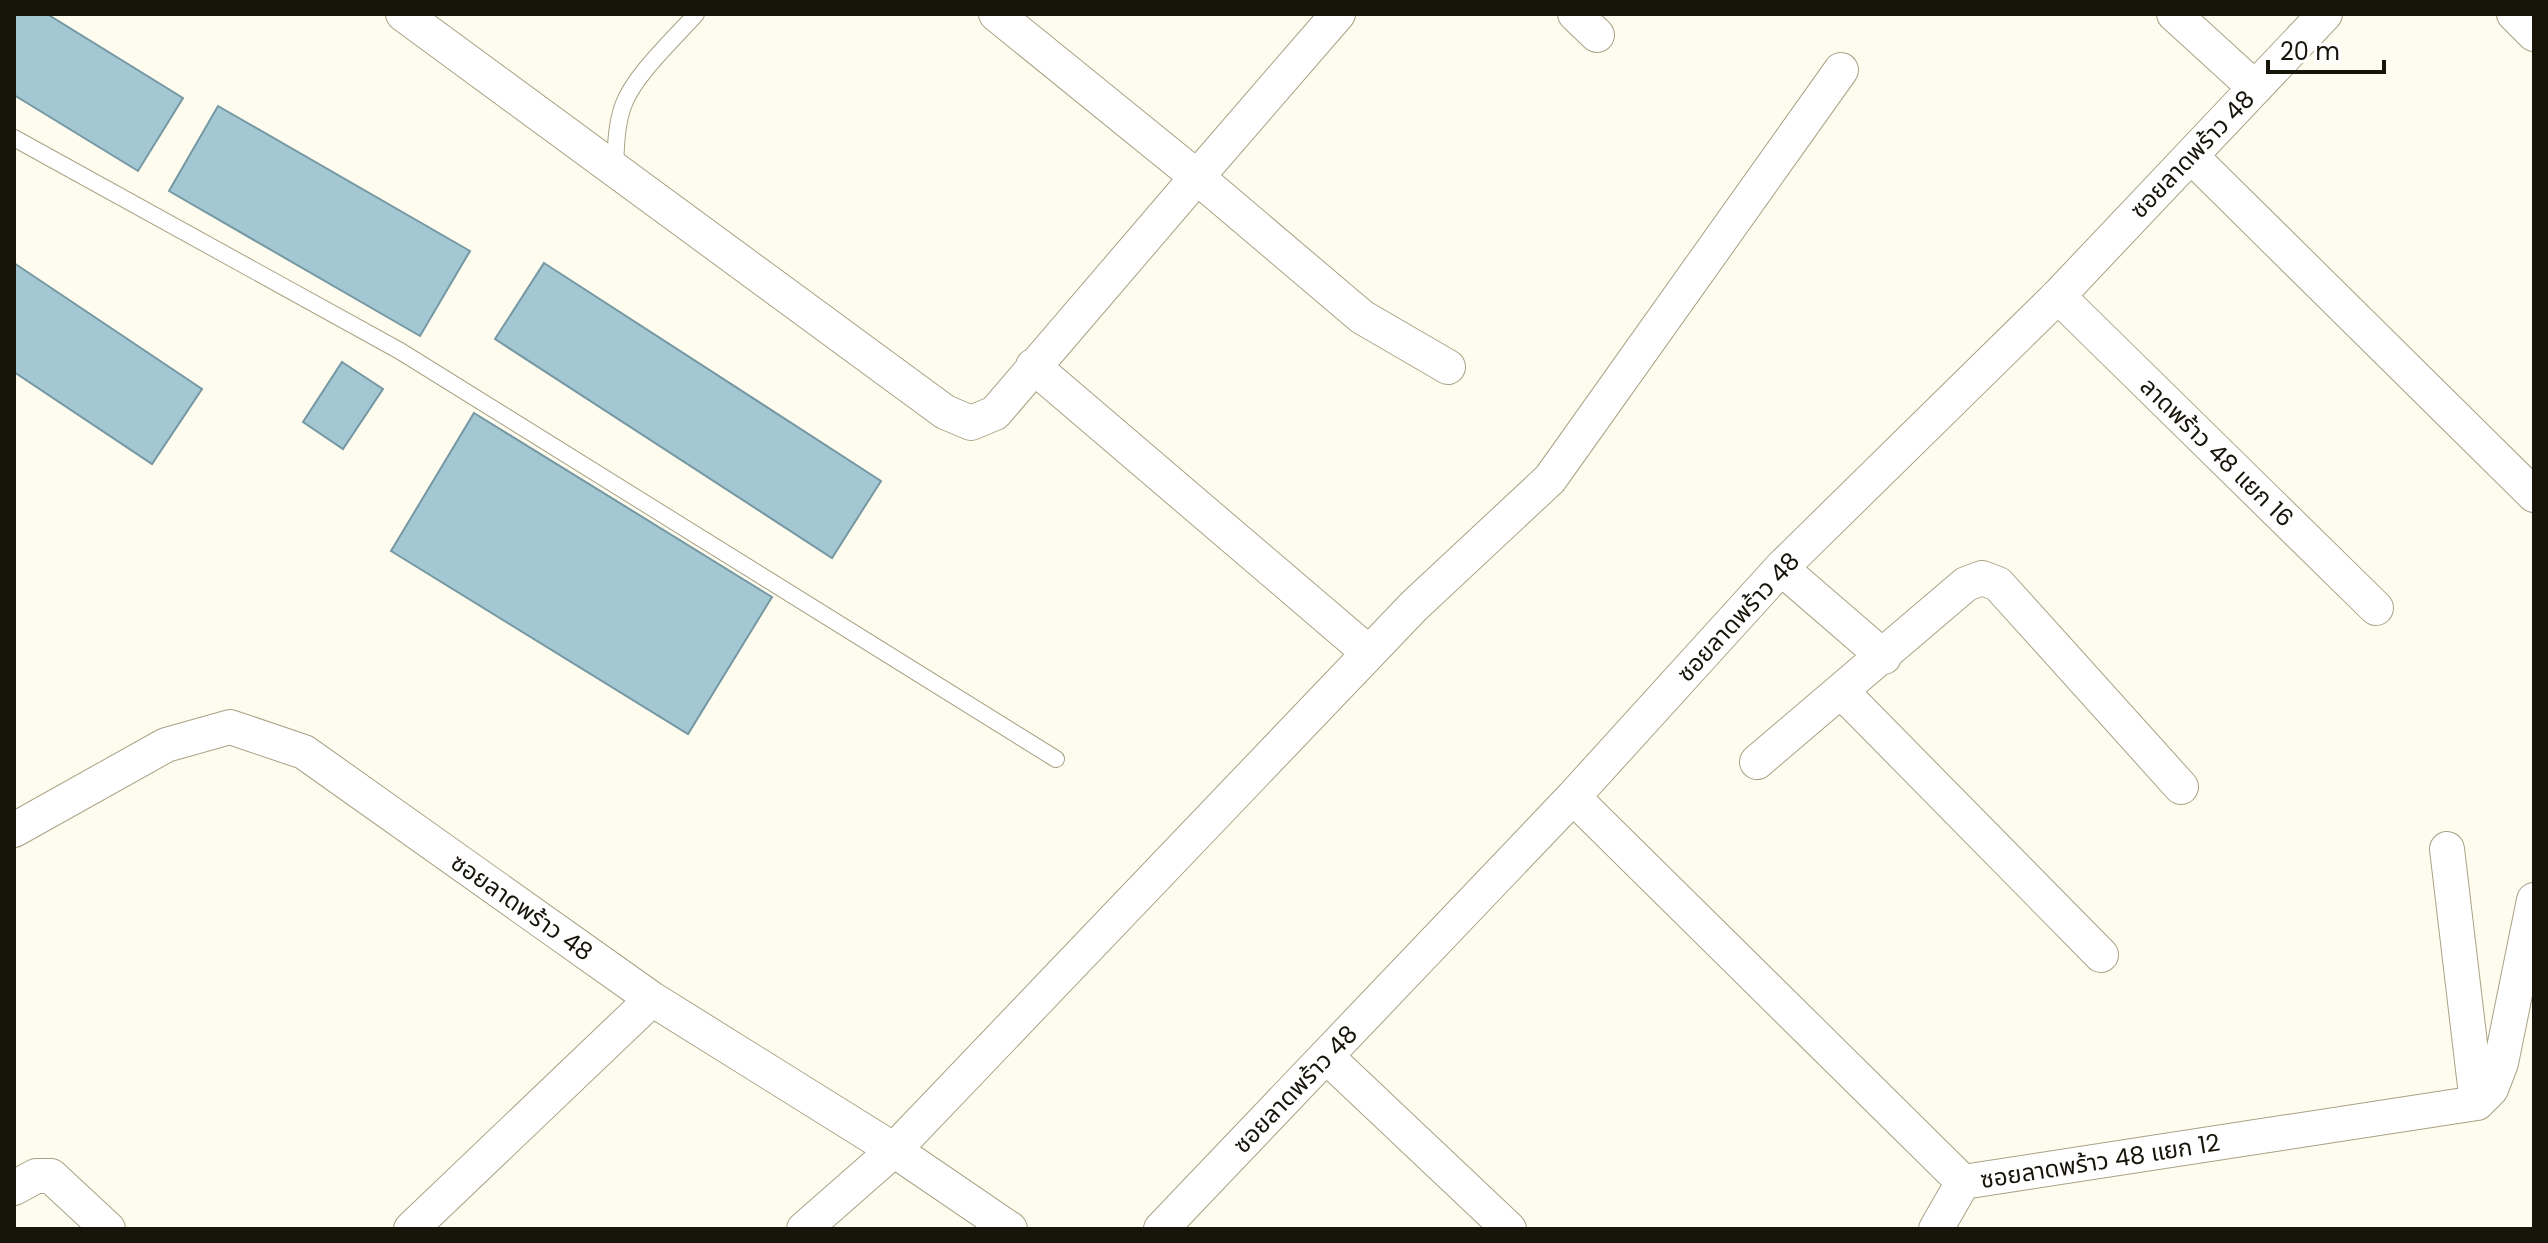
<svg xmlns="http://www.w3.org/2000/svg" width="2548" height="1243" viewBox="0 0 2548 1243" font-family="Poppins,'Noto Sans Thai',sans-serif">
<rect width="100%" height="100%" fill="#fefcef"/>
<path fill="#a4c8d3" stroke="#7598a3" stroke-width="2" d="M14,14H47L183,98L138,171L14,95Z
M218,106L470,251L420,336L169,191Z
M14,263L202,389L152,464L14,372Z
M544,263L881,481L832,558L495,339Z
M342,362L383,389L343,449L303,422Z
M474,413L772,597L688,734L391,551Z"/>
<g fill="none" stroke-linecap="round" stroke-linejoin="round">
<defs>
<path id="service" d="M14,138L400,351L1056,759
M615,167C616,147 616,126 623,106C634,75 674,39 696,14"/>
<path id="minor" d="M403,14L945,412L971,423L995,413L1197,177L1362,317L1448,367
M996,14L1197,177L1338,14
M1575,14L1597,35
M2174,14L2255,88
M2514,14L2534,34
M2191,156L2534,495
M2058,296L2376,608
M1033,366L1369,653
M1781,568L1884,657
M1841,691L2101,955
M1757,762L1966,584L1982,578L1998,584L2181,787
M1573,797L1963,1182L2477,1103L2447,849
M14,830L166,745L230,727L304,752L652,999L894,1150L1010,1229
M1326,1056L1509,1229
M2477,1103L2491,1089L2501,1063L2534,900
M14,1188L36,1176H51L108,1229
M411,1229L652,999
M804,1229L894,1150L1414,606L1550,479L1841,70
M1161,1229L1573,797L1781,568L2058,296L2325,14
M1936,1229L1963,1182"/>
</defs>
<use href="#service" stroke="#a8a285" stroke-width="18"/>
<use href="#minor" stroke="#a8a285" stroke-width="36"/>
<use href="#service" stroke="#fff" stroke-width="16"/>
<use href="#minor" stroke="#fff" stroke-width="34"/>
</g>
<g text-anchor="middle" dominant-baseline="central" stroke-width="8" stroke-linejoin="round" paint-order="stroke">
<g font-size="24" fill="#171409" stroke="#fff">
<text transform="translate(2192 154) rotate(-46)">ซอยลาดพร้าว 48</text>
<text transform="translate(2217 452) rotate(44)">ลาดพร้าว 48 แยก 16</text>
<text transform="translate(1738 617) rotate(-47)">ซอยลาดพร้าว 48</text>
<text transform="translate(522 907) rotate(35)">ซอยลาดพร้าว 48</text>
<text transform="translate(1295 1089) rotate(-46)">ซอยลาดพร้าว 48</text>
<text transform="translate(2100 1161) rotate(-9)">ซอยลาดพร้าว 48 แยก 12</text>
</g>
</g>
<rect width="2548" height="1243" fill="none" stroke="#171409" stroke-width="32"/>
<path d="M2268 60v12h116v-12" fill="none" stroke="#171409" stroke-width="4"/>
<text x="2280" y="60" font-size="24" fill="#171409" stroke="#ffffff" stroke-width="6" paint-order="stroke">20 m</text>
</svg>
